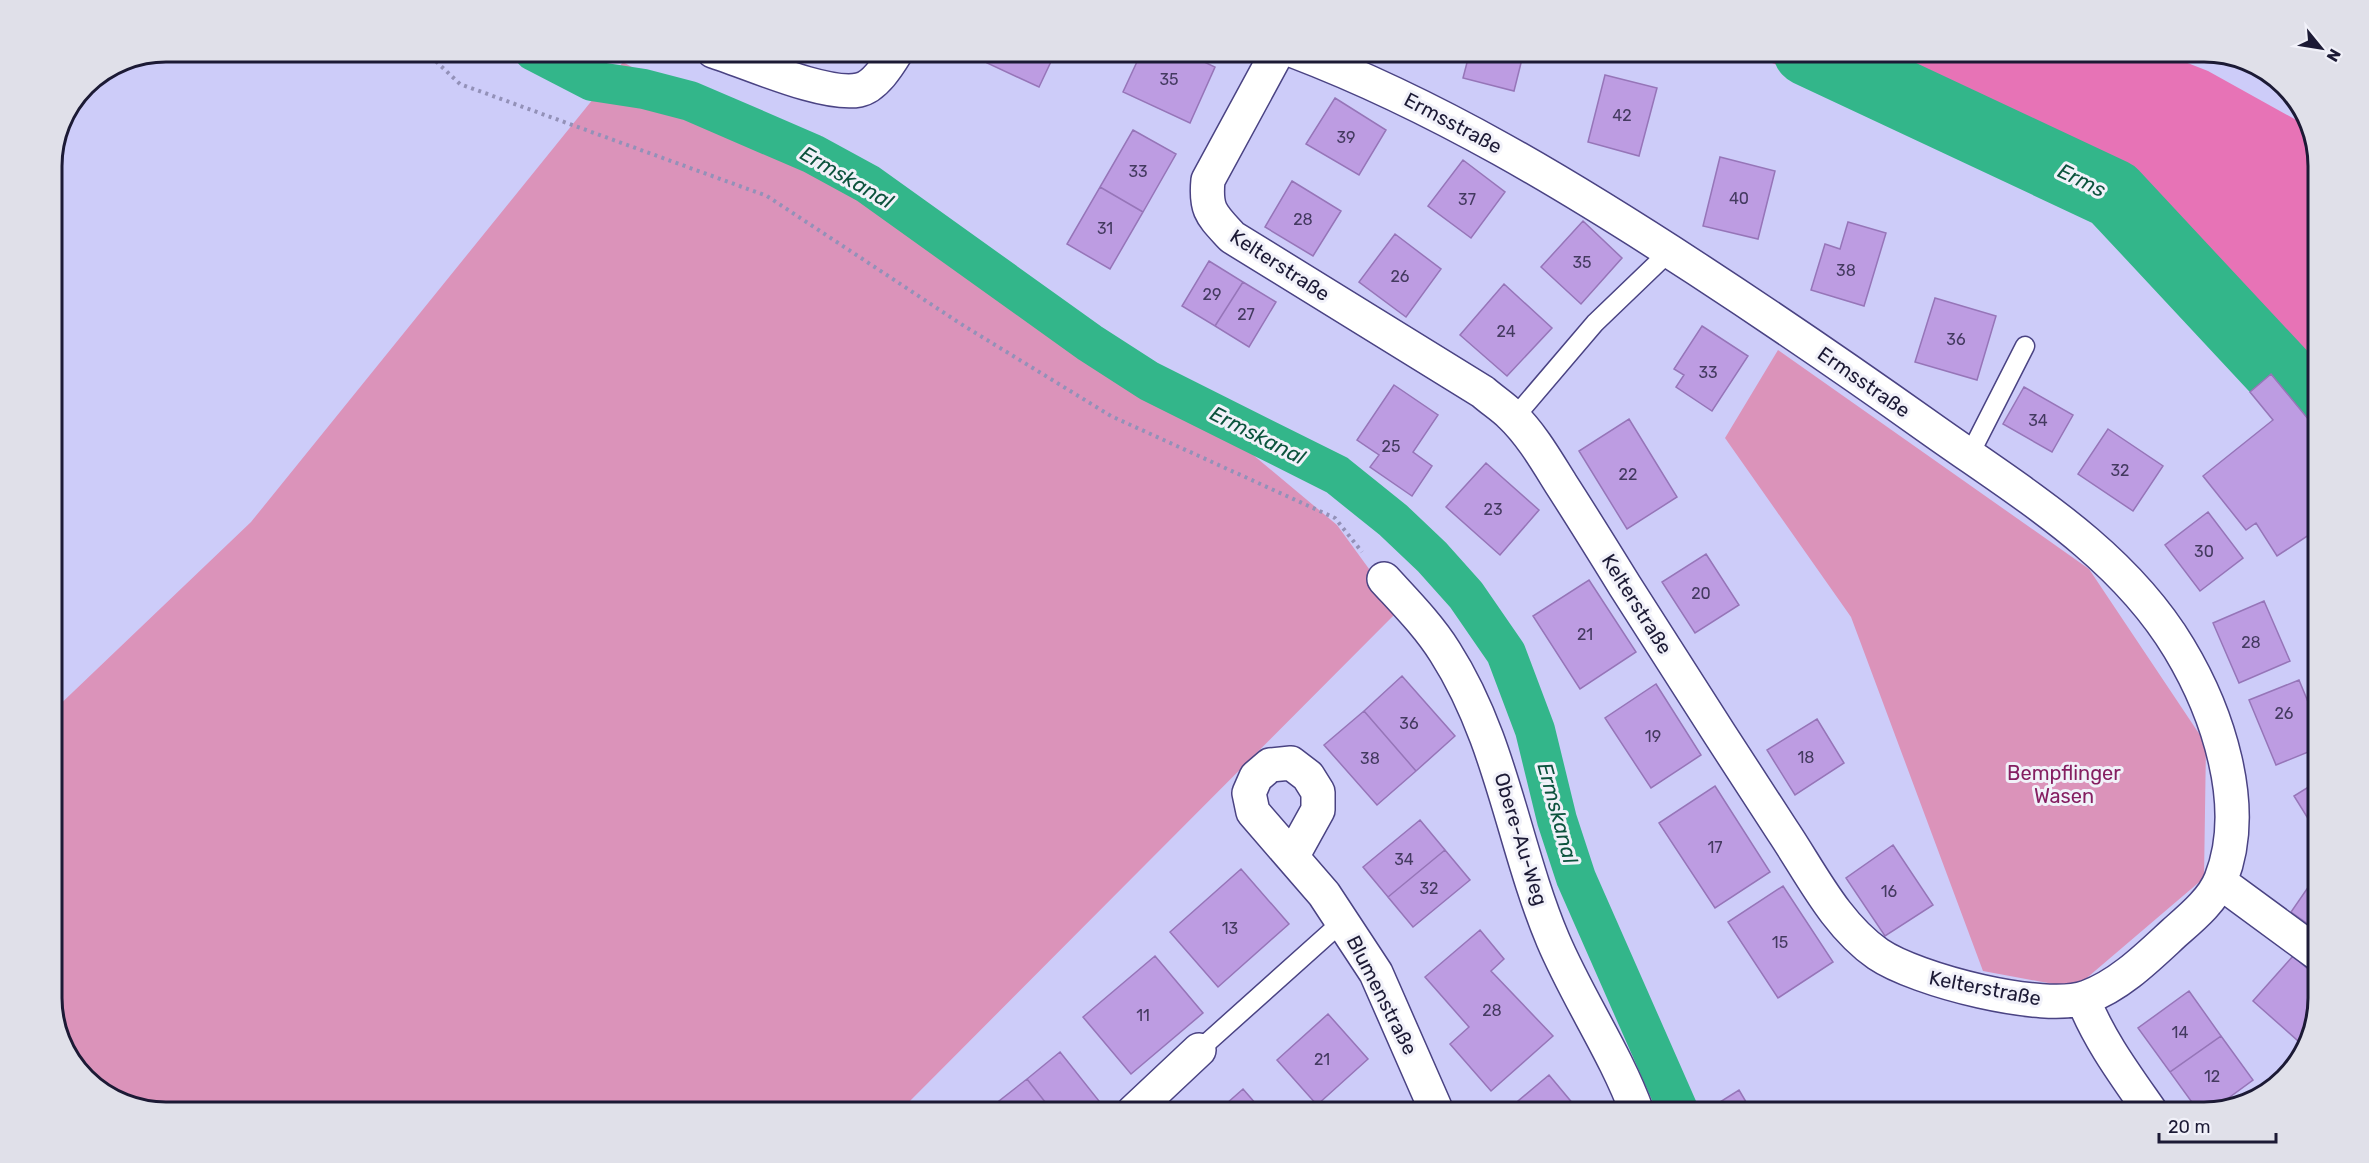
<svg xmlns="http://www.w3.org/2000/svg" width="2369" height="1163" viewBox="0 0 2369 1163" font-family="Rubik,sans-serif">
<rect width="100%" height="100%" fill="#cdccf9"/>
<path fill="#db93ba" d="M623,62L851,191L1160,377L1337,525L1399,610L899,1112H166L115,1100L70,1061L51,1005V713L251,522Z
M1778,350L2089,569L2206,744L2204,878L2075,988L1983,971L1851,617L1725,438Z"/>
<path fill="#e773b6" d="M1743,51H2157L2208,71L2307,126L2318,158V425L2270,362L2126,209Z"/>
<g fill="none" stroke-linecap="round" stroke-linejoin="round">
<path stroke="#33b68a" stroke-width="40" d="M534,51L592,81L644,89L690,101L813,154L868,184L1090,343L1149,381L1337,475L1393,520L1432,557L1466,595L1506,653L1535,730L1557,820L1576,878L1679,1112"/>
<path stroke="#33b68a" stroke-width="70" d="M1808,51L2113,194L2294,388L2318,421"/>
</g>
<path fill="#bd9ce2" stroke="#9675b8" stroke-width="1.5" d="M993,51H1056L1039,87L987,63Z
M1142,51H1181L1215,67L1190,123L1123,92Z
M1470,51H1524L1514,91L1463,78Z
M1526,51H1551L1550,57Z
M1605,75L1657,88L1639,156L1588,142Z
M1335,98L1386,130L1359,175L1306,144Z
M1133,130L1176,154L1143,212L1100,187Z
M1720,157L1775,171L1758,239L1703,226Z
M1463,160L1505,192L1471,238L1428,206Z
M1292,181L1341,211L1313,256L1265,227Z
M1100,187L1143,212L1110,269L1067,244Z
M1583,221L1622,258L1581,304L1541,267Z
M1848,222L1886,233L1864,306L1811,290L1825,244L1840,249Z
M1395,234L1441,269L1406,317L1359,282Z
M1209,261L1243,282L1215,326L1182,306Z
M1243,282L1276,302L1249,347L1215,326Z
M1504,284L1552,328L1507,376L1460,335Z
M1935,298L1996,316L1977,380L1915,362Z
M1702,326L1748,356L1712,411L1676,387L1684,375L1674,369Z
M2271,374L2318,431V529L2277,556L2256,523L2246,530L2203,476L2273,420L2250,392Z
M1394,385L1438,415L1413,452L1432,466L1412,496L1370,467L1379,455L1357,440Z
M2024,387L2073,415L2052,452L2003,424Z
M1629,419L1677,497L1627,529L1579,451Z
M2108,429L2163,466L2133,511L2078,474Z
M1486,463L1539,510L1500,555L1446,507Z
M2208,512L2243,558L2200,591L2165,545Z
M1706,554L1739,605L1695,633L1662,582Z
M1589,580L1636,652L1580,689L1533,616Z
M2264,601L2290,661L2239,683L2213,623Z
M1402,676L1455,736L1416,771L1364,711Z
M2299,680L2318,726V748L2276,765L2249,700Z
M1656,684L1701,755L1651,788L1605,718Z
M1364,711L1416,771L1377,805L1324,745Z
M1817,719L1844,763L1795,795L1767,750Z
M2318,781V833H2317L2294,796Z
M1715,786L1770,872L1715,908L1659,823Z
M1420,820L1445,850L1388,897L1363,867Z
M1893,845L1933,905L1885,936L1846,878Z
M1445,850L1470,880L1413,927L1388,897Z
M1241,869L1289,924L1218,987L1170,932Z
M2318,873V931L2291,912Z
M1783,886L1833,962L1778,998L1728,922Z
M1480,930L1504,959L1491,971L1553,1036L1491,1091L1450,1044L1469,1027L1425,977Z
M1155,956L1203,1013L1131,1074L1083,1017Z
M2293,956L2318,978V998L2306,1048L2253,1001Z
M2189,991L2221,1036L2170,1072L2138,1028Z
M1328,1014L1368,1059L1317,1105L1277,1060Z
M2221,1036L2253,1080L2212,1110L2199,1112L2170,1072Z
M1060,1052L1103,1106L1095,1112H1053L1027,1079Z
M1549,1075L1574,1105L1565,1112H1505Z
M1027,1079L1053,1112H999L994,1105Z
M1243,1089L1263,1112H1217Z
M1739,1090L1752,1112H1704Z
M1574,1105L1579,1112H1565Z"/>
<g fill="none" stroke-linecap="round" stroke-linejoin="round">
<defs>
<path id="service" d="M1514,418L1595,323L1670,251
M1969,456L2025,346
M1199,1050L1343,921"/>
<path id="minor" d="M713,51C748,62 825,97 859,90C875,87 889,64 897,51
M1278,51L1208,180C1205,211 1212,215 1232,237L1483,392C1492,400 1503,407 1511,415C1531,434 1546,460 1561,484C1583,518 1604,552 1625,586C1677,668 1729,749 1782,830C1811,873 1835,924 1878,954C1916,980 2044,1013 2087,997C2120,985 2148,957 2174,933C2191,918 2213,900 2221,879C2250,806 2217,711 2179,648C2120,550 2018,491 1927,426C1851,372 1775,320 1697,269C1568,185 1438,106 1294,51
M1384,579C1405,602 1428,625 1445,652C1502,741 1513,845 1553,940C1578,999 1615,1052 1637,1112
M1292,857L1318,810V792L1308,776L1291,763L1270,765L1256,777L1249,793L1253,812L1324,894L1376,973L1437,1112
M2220,882L2318,954
M2083,999C2099,1040 2126,1076 2151,1112
M1133,1112L1199,1050"/>
</defs>
<use href="#service" stroke="#4a4383" stroke-width="21"/>
<use href="#minor" stroke="#4a4383" stroke-width="36"/>
<path stroke="#9391b8" stroke-width="4" stroke-dasharray="3 4.5" stroke-linecap="butt" d="M425,51L460,84L767,196L961,324L1111,416L1335,518L1362,552"/>
<use href="#service" stroke="#fff" stroke-width="18"/>
<use href="#minor" stroke="#fff" stroke-width="33"/>
</g>
<g text-anchor="middle" dominant-baseline="central" stroke-width="6" stroke-linejoin="round" paint-order="stroke">
<g font-size="16" fill="#443a60">
<text x="1169" y="79">35</text>
<text x="1622" y="115">42</text>
<text x="1346" y="137">39</text>
<text x="1138" y="171">33</text>
<text x="1739" y="198">40</text>
<text x="1467" y="199">37</text>
<text x="1303" y="219">28</text>
<text x="1105" y="228">31</text>
<text x="1582" y="262">35</text>
<text x="1846" y="270">38</text>
<text x="1400" y="276">26</text>
<text x="1212" y="294">29</text>
<text x="1246" y="314">27</text>
<text x="1506" y="331">24</text>
<text x="1956" y="339">36</text>
<text x="1708" y="372">33</text>
<text x="2038" y="420">34</text>
<text x="1391" y="446">25</text>
<text x="2120" y="470">32</text>
<text x="1628" y="474">22</text>
<text x="1493" y="509">23</text>
<text x="2204" y="551">30</text>
<text x="1701" y="593">20</text>
<text x="1585" y="634">21</text>
<text x="2251" y="642">28</text>
<text x="2284" y="713">26</text>
<text x="1409" y="723">36</text>
<text x="1653" y="736">19</text>
<text x="1806" y="757">18</text>
<text x="1370" y="758">38</text>
<text x="1715" y="847">17</text>
<text x="1404" y="859">34</text>
<text x="1429" y="888">32</text>
<text x="1889" y="891">16</text>
<text x="1230" y="928">13</text>
<text x="1780" y="942">15</text>
<text x="1492" y="1010">28</text>
<text x="1143" y="1015">11</text>
<text x="2180" y="1032">14</text>
<text x="1322" y="1059">21</text>
<text x="2212" y="1076">12</text>
</g>
<g font-size="20" fill="#1c1a35" stroke="#f1f1f9">
<text transform="translate(1453 123) rotate(28)">Ermsstraße</text>
<text transform="translate(1280 265) rotate(33)">Kelterstraße</text>
<text transform="translate(1864 382) rotate(35)">Ermsstraße</text>
<text transform="translate(1637 604) rotate(58)">Kelterstraße</text>
<text transform="translate(1521 839) rotate(73)">Obere-Au-Weg</text>
<text transform="translate(1985 988) rotate(11)">Kelterstraße</text>
<text transform="translate(1382 995) rotate(63)">Blumenstraße</text>
</g>
<g font-size="20" fill="#851e61" stroke="#f1f1f9">
<text x="2064" y="773">Bempflinger<tspan x="2064" dy="23">Wasen</tspan></text>
</g>
<g font-size="21" font-style="italic" fill="#0c533d" stroke="#f1f1f9">
<text transform="translate(847 177) rotate(30)">Ermskanal</text>
<text transform="translate(2082 180) rotate(26)">Erms</text>
<text transform="translate(1258 435) rotate(27)">Ermskanal</text>
<text transform="translate(1558 813) rotate(75)">Ermskanal</text>
</g>
</g>
<path d="M0 0H2369V1163H0ZM166 62H2204A104 104 0 0 1 2308 166V998A104 104 0 0 1 2204 1102H166A104 104 0 0 1 62 998V166A104 104 0 0 1 166 62Z" fill="#e0e0e9" fill-rule="evenodd"/>
<path fill="none" stroke="#1c1a35" stroke-width="3" d="M166 62H2204A104 104 0 0 1 2308 166V998A104 104 0 0 1 2204 1102H166A104 104 0 0 1 62 998V166A104 104 0 0 1 166 62Z"/>
<g transform="translate(2321 48) rotate(120)" stroke="#f1f1f9" stroke-width="4.5" paint-order="stroke">
<path d="M0-4.5L10 22L0 15L-10 22Z" fill="#1c1a35"/>
<text y="-9" font-size="16" font-weight="bold" text-anchor="middle" fill="#1c1a35">N</text>
</g>
<path d="M2159 1133v9h117v-9" fill="none" stroke="#1c1a35" stroke-width="3"/>
<text x="2168" y="1133" font-size="18" fill="#1c1a35" stroke="#f1f1f9" stroke-width="4.5" paint-order="stroke">20 m</text>
</svg>
